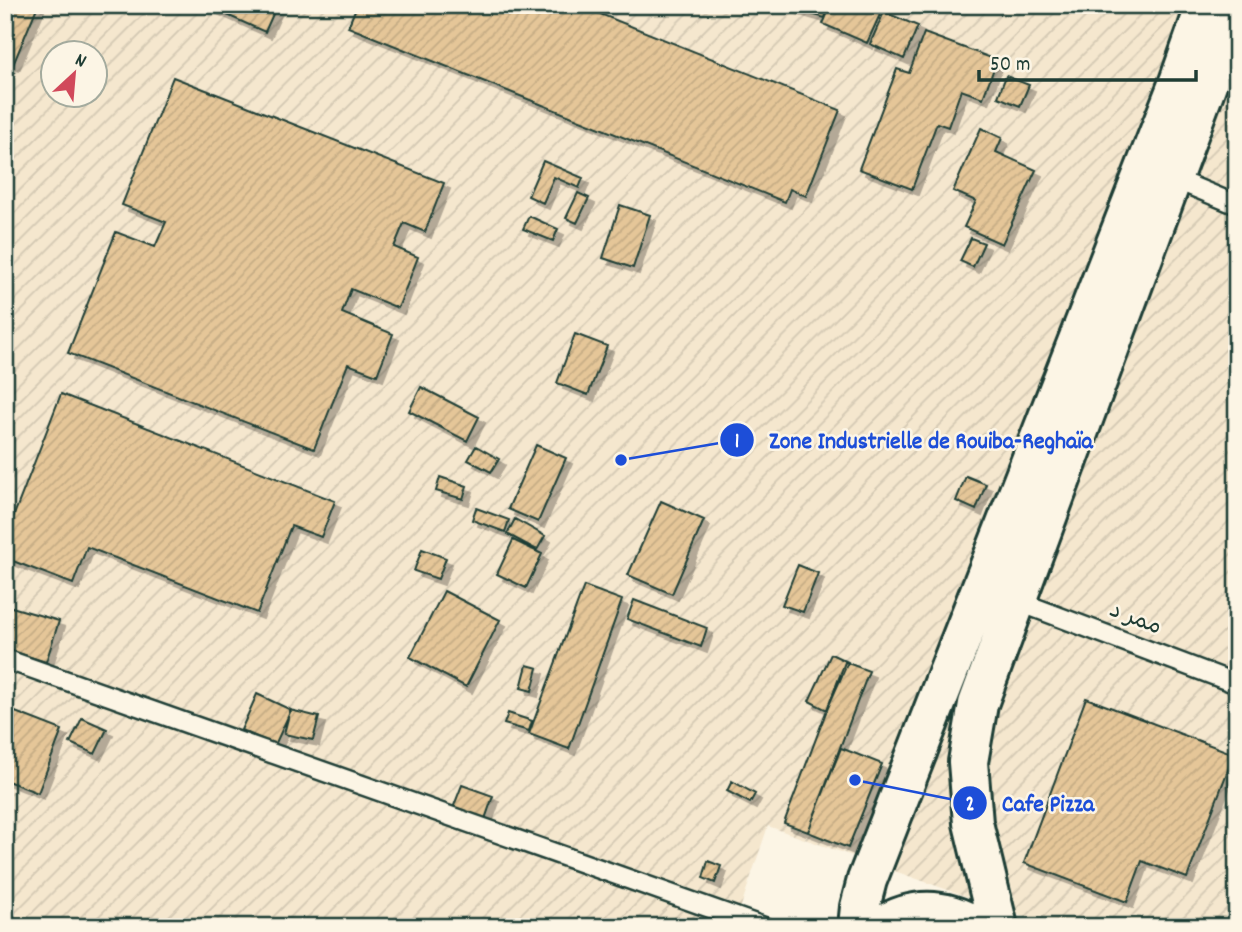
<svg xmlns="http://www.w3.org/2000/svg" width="1242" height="932" viewBox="0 0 1242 932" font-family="Dekko,'Playpen Sans Arabic',sans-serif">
<defs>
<pattern id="industrial-furrows" width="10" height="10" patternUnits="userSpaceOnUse" patternTransform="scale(1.75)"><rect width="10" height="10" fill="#f5e7ce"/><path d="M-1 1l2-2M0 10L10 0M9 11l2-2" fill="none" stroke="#d2c7b2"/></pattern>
<pattern id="building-hatch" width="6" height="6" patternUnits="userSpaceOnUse" patternTransform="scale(1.75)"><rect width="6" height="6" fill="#e5c698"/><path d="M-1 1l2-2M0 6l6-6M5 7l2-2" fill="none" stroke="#c4ab84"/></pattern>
<filter id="shadow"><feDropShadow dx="6" dy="6" stdDeviation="0" flood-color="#0004"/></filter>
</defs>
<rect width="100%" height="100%" fill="#fcf5e5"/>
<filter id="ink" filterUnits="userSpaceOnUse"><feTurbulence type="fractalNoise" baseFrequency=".0143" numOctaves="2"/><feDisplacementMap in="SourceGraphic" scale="14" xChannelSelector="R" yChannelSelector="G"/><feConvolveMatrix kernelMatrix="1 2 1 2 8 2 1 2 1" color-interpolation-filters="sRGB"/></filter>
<g filter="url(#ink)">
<path fill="url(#industrial-furrows)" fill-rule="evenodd" d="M5,5H1237V927H1037L1035,921L768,826L734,927H5ZM52,52H94V94H52Z"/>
<path fill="url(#building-hatch)" stroke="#1f3d34" stroke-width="2" filter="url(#shadow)" d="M5,5H38L13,65L5,61Z
M205,5H277L265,32Z
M357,5H578L840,110L806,196L790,189L785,202L348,27Z
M780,5H829L825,18Z
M831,5H872L882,10L867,43L823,24Z
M884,12L918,26L904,59L870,44Z
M924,33L997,60L983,98L961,90L948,127L937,123L912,189L859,169L897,69L909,73Z
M1006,76L1029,85L1020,106L998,97Z
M173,77L444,183L425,232L404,223L394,247L418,257L398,308L351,289L342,313L393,334L377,375L348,364L314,449L68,353L116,232L155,247L166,222L122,205Z
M981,128L1002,138L996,152L1036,170L1002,244L964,227L976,201L953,191Z
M543,161L583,178L579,188L554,177L543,203L528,196Z
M578,193L589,198L577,223L566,218Z
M620,205L650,215L633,268L603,258Z
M529,216L558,229L553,241L523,229Z
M971,238L984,243L973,267L960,261Z
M575,334L607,346L588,395L557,383Z
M421,387L479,417L467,441L409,411Z
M61,394L335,501L321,537L291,526L257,613L87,547L73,584L5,558V538Z
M536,445L566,458L538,522L508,509Z
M476,446L499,459L491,472L468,460Z
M966,476L986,484L976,510L956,501Z
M440,477L467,486L463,499L436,491Z
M661,501L704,520L672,594L628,575Z
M476,508L509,520L505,532L472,520Z
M515,519L545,536L537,550L507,534Z
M513,540L542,554L526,588L497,574Z
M422,549L446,558L438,579L414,571Z
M798,565L818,573L803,612L782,605Z
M584,586L622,600L569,749L529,734Z
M444,591L500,620L466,687L410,657Z
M634,600L707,628L701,647L627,619Z
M5,605L59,621L46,662L5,649Z
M831,654L848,662L827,710L809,701Z
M845,662L869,671L808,832L784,823Z
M527,665L538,668L532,691L521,688Z
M257,694L291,710L275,745L241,730Z
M1086,698L1234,754L1187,878L1142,861L1127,902L1024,863Z
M5,708L62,730L38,793L5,780Z
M290,710L319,717L313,740L284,734Z
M508,713L532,721L529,731L504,724Z
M82,718L107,729L95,754L70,743Z
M841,748L882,764L848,848L808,832Z
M732,781L755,794L750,803L727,791Z
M462,785L493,796L484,822L452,811Z
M708,861L721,866L715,883L703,878Z
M539,920L554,927H536Z"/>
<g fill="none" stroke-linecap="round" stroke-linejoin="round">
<defs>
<path id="service" d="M1172,178L1237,205
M1017,601L1237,684
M5,659L764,927"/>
<path id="trunk" d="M858,927L860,907L867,880L1179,82L1206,5
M880,927C913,906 944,907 977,927
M998,927L973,823L968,762L978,704L1236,5"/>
</defs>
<use href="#service" stroke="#1f3d34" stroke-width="23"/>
<use href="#trunk" stroke="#1f3d34" stroke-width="44"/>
<use href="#service" stroke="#fcf5e5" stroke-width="18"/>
<use href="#trunk" stroke="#fcf5e5" stroke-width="38"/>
</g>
</g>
<g text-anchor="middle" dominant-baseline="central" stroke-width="5" stroke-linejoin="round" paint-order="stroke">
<g font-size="23" fill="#1f3d34" stroke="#fcf5e5">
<text transform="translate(1135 620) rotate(21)">ممر د</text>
</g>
</g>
<path fill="none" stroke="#1d4ed8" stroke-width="2.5" d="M621 460L737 440M855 780L970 803"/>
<g fill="#1d4ed8" stroke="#fcf5e5" stroke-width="2.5">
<circle cx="621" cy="460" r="7"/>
<circle cx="855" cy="780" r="7"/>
<circle cx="737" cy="440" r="18"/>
<circle cx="970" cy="803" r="18"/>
</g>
<g font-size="21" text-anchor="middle" font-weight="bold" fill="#fff">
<text x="737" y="447">1</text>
<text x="970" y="810">2</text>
</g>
<g font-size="24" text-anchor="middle" font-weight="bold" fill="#1d4ed8" stroke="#fcf5e5" stroke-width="5" stroke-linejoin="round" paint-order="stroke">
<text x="931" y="448">Zone Industrielle de Rouiba-Reghaïa</text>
<text x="1048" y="811">Cafe Pizza</text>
</g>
<rect width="1242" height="932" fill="none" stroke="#fcf5e5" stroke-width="28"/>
<rect x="14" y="14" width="1214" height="904" fill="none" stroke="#1f3d34" stroke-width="2.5" filter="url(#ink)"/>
<g transform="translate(74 74) rotate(26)"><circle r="33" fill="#fcf5e5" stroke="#a4ab9e" stroke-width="2"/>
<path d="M0-5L12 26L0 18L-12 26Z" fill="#d1495b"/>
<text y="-10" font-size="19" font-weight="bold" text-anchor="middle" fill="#1f3d34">N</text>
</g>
<path d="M979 70v10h217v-10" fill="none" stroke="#1f3d34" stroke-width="3.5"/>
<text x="990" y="70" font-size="21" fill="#1f3d34" stroke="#fcf5e5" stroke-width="5" paint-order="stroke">50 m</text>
</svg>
